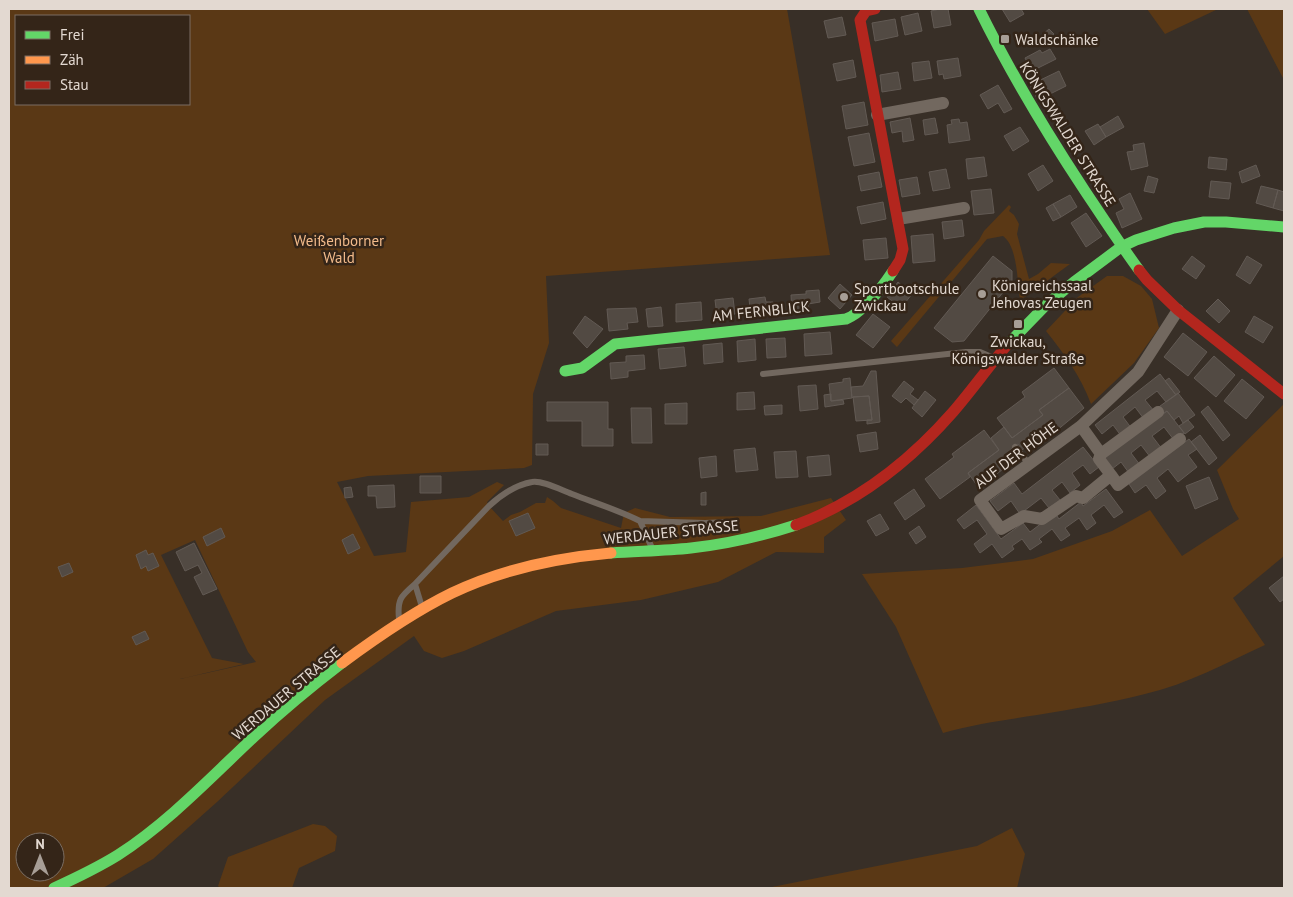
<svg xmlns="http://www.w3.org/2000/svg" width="1293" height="897" viewBox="0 0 1293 897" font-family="'PT Sans',sans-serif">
<rect width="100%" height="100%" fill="#382f27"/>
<path fill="#5a3815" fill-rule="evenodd" d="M9,9H787L830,255L546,276L549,343L533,394L532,465L524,468L368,476L337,482L374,556L406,552L411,502L469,497L497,482L504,485L487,502L489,506L503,521L511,515L520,512L536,503H545L547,497L553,501L561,508L621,528L624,513L635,508L670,517L761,516L831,498L846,520L824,537V553L776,552L718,582L641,600L556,611L464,651L442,658L424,651L414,636L325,700L217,802L153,859L103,888H9ZM16,16H189V104H16ZM195,540L248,652L256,662L180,679L244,664L212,658L161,555ZM25,842H55V872H25Z
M1147,9H1218L1165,34Z
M1247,9H1284V80Z
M1009,205L1011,207L1009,211L1014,215L1019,224L1017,234L1029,279L1038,274L1051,263L1070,264L1025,297L1020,299C1017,282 1018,247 1003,236L987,239L897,347L891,341L979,240L984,231Z
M1107,276H1123L1141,286L1152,299L1159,328L1134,363L1091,404C1080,375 1065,355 1046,331L1078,297Z
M1284,404V556L1233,598L1265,645C1226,663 1188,684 1145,694C1110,703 1073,709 1037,715C1005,720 974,724 943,733L896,627L862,574L962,568L1033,559L1112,531L1150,510L1182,556L1239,519L1233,509L1217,470Z
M313,824L325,826L337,836L335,851L299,868L292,888H220L218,886L228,857Z
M1012,828L1025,854L1017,888H767L977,846Z"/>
<path fill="#524a43" stroke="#625a54" d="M940,9H948L951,25L934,28L931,11Z
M1002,9H1021L1024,14L1010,22Z
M918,13L922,31L905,35L901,17Z
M842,17L846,35L828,38L824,21Z
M895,19L898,36L875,41L872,23Z
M1049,29L1054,34L1047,40L1042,35Z
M1050,49L1056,59L1032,71L1025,58L1040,50L1042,53Z
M958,58L961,76L944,79L943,74L939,75L937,61Z
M853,60L856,77L837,81L833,64Z
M929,61L932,78L914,81L912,63Z
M1059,71L1066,86L1038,100L1030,85Z
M898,72L901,89L882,92L880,75Z
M998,85L1012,109L1004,113L998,103L988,109L980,95Z
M864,102L868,125L846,129L842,106Z
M1118,116L1124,127L1106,137L1100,127Z
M910,118L914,140L903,142L902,131L892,133L890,122Z
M935,118L938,133L925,135L923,120Z
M959,119L960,123L967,122L970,140L949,143L947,125L952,124L951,120Z
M1098,124L1106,137L1094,145L1085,131Z
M1020,127L1029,141L1013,151L1004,136Z
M869,133L875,162L854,166L848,137Z
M1144,143L1148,166L1131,170L1127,152L1134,151L1133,145Z
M984,157L987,176L968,179L966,159Z
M1209,157L1227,159L1226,170L1208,168Z
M1043,165L1053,181L1038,191L1028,174Z
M1256,165L1260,176L1242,183L1239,172Z
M946,169L950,188L933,191L929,172Z
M879,172L882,187L861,191L858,176Z
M1148,176L1158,179L1154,193L1144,191Z
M917,177L920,194L902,197L899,180Z
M1211,181L1231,183L1229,199L1209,197Z
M1261,186L1278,190L1273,208L1256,203Z
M991,189L994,213L974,215L971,191Z
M1278,190L1284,192V211L1273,208Z
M1130,193L1142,219L1122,228L1116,213L1124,209L1119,199Z
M1070,195L1077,207L1061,217L1053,204Z
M883,202L886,219L861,224L857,207Z
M1053,204L1061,217L1053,221L1046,208Z
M1086,213L1102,236L1086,247L1071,223Z
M962,220L964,236L944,239L942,222Z
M933,234L935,261L913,263L911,236Z
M886,238L888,258L865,260L863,240Z
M993,256L1012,271V281L964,341L952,342L934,328Z
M1192,256L1205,266L1196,279L1182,269Z
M1247,256L1262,265L1250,284L1236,275Z
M898,282L912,294L901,308L887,297Z
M840,284L852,295L840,309L828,298Z
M819,290L820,302L808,304L809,310L792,312L791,295L806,294V291Z
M765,297L766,302H773L774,314L751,316L749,299Z
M733,298L735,314L717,316L715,300Z
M1218,299L1230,311L1219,323L1206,311Z
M701,302L702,320L676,322V304Z
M661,307L663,326L648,327L646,309Z
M636,308L638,322L627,323L628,329L609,331L607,309Z
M873,314L890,327L873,348L856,335Z
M585,316L603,329L587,348L573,333Z
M1254,316L1273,327L1263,343L1245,332Z
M830,332L832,354L805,356L804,334Z
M1183,333L1207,352L1188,376L1164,357Z
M785,338L786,357L767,358L766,339Z
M755,339L756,360L738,362L737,341Z
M722,343L723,362L704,364L703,345Z
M684,347L686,366L660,369L658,349Z
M644,355L645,369L628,371V377L611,379L610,363L626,362V356Z
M1214,356L1235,375L1216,397L1194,378Z
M1054,368L1069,388L1039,410L1043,415L1012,438L997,418L1025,397L1022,392Z
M871,371H876L880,422L867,424V420H872L869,396L853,397L852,398L851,387L863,386Z
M1160,374L1176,395L1166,402L1157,391L1145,400L1154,411L1144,419L1135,407L1123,417L1132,429L1122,437L1113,425L1102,434L1095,425Z
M850,378L852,398L831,401L829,384L843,382V379Z
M1169,378L1180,392L1176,395L1165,381Z
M1242,379L1264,397L1246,419L1224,401Z
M904,381L914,389L910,394L918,400L914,405L906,398L901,403L892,396Z
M816,385L818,409L800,411L798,386Z
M1069,388L1084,408L1056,431L1052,427L1022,450L1018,444L1011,449L1017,458L979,488L968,473L999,450L991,438L1004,427L1012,438L1043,415L1039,410Z
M925,391L936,400L922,417L912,408Z
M754,392L755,409L737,410V393Z
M1178,393L1195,415L1183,423L1179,416L1174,420L1167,411L1160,416L1156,409Z
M831,394V401L843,400L844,404L825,407L824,395Z
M869,396L872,420L856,421L853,397Z
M547,402H608V429H613V446H582V421H547Z
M687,403V424H665V404Z
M782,405V414L765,415L764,406Z
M1208,406L1230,435L1223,441L1201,412Z
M631,408H651L652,443H632Z
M1167,411L1184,433L1174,440L1164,427L1152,436L1162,449L1151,458L1141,445L1131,453L1140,465L1129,473L1121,462L1112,469L1104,458Z
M1188,420L1194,427L1185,434L1179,426Z
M984,430L999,450L968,473L970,477L940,499L925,479L954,457L952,454Z
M876,432L878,449L860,452L857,435Z
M1200,435L1217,458L1209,465L1191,442Z
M1189,439L1197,449L1188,455L1197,467L1178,482L1168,469L1157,478L1166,491L1156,499L1146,485L1135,493L1129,484Z
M536,444H548V455H536Z
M1083,447L1099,467L1090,474L1083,465L1072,473L1080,485L1070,493L1062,482L1052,490L1060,500L1049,508L1041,498L1020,514L1011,501L998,511L990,501L1014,483L1022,494Z
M755,448L758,470L736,472L734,450Z
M796,451L798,477L776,478L774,452Z
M829,455L831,475L809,477L807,457Z
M716,456L717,476L701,478L699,458Z
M420,476H441V493H420Z
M1209,477L1218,499L1195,509L1186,486Z
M394,485L395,507L377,508L376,496H368V486Z
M351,487L353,497L345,498L344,488Z
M914,489L925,506L905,520L894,503Z
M1106,489L1123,512L1114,518L1104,505L1091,515L1096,523L1087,530L1079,518L1065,528L1070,535L1061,541L1052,529L1039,539L1042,542L1030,550L1022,539L1012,546L1014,549L1002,558L992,544L980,553L974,544L987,534L977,520L964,529L957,520L976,505L1001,539L1023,523L1030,532L1055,513L1059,519L1081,502L1083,506Z
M706,492V505H701V493Z
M528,513L535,528L516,536L509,521Z
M880,514L889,529L876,536L867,521Z
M919,526L926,537L916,544L909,533Z
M221,528L225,537L207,546L203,537Z
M353,534L360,548L348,554L342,540Z
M194,543L217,589L203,595L194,577L202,573L198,565L185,571L176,552Z
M146,550L148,555L153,553L159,566L148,571L146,566L141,569L136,555Z
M69,563L73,572L62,577L58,567Z
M1284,576V599L1280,602L1269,588Z
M145,631L149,639L136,645L132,637Z"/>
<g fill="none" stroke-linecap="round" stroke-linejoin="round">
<path stroke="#72685f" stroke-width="6" d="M763,374L966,352H980L994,358
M1015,447L1029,464
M640,521L705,523L729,522
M422,607L415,584L489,506C501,495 515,485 532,482C542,480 561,490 572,494C595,503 618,510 640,521L652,548
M399,619C397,599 401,596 415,584"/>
<path stroke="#72685f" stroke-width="12" d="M877,115L943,103
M898,219L964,208
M1178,310L1138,372L1081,426L980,500L1001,529L1024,516L1042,519L1076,496L1083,498L1111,475L1118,485L1180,439
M1081,426L1101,454L1099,459L1111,475
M1101,454L1158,412"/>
<path stroke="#63d668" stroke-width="11" d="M979,9C1010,72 1046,132 1085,191C1103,218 1120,244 1139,270
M1008,344L1046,305L1074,282L1121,247L1136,240L1174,228L1204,222H1226L1284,227
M565,371L582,368L615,344L846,319C864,312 883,286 893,271
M611,553C637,551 664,551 691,548C727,544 762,536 796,525
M54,888C76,878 97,868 118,855C169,822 211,777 255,736C283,710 312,686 342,663"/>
<path stroke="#ff974d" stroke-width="11" d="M342,663C377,637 413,612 452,593C502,569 556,558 611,553"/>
<path stroke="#b3261e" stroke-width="11" d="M875,9L866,11L860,20L903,249L900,260L893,271
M1139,270L1147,280L1178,310L1284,394
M796,525C858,502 910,461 953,412C972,390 989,366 1008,344"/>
</g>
<g fill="#a79e96" stroke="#342518" stroke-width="2">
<rect x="1000" y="34" width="10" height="10" rx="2.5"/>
<circle cx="982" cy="294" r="5"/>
<circle cx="844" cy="297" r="5"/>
<rect x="1013" y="319" width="10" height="10" rx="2.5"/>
</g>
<g text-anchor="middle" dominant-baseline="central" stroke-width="5" stroke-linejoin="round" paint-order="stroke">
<g font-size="15" fill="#e3d9d1" stroke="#342518" text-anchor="start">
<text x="1015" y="39">Waldschänke</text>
<text x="992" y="285">Königreichssaal<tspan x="992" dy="17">Jehovas Zeugen</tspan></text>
<text x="854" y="288">Sportbootschule<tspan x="854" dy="17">Zwickau</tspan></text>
<text x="1018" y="341" text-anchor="middle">Zwickau,<tspan x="1018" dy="17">Königswalder Straße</tspan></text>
</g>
<g font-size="15" fill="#e3d9d1" stroke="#342518">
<text transform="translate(1068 134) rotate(58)">KÖNIGSWALDER STRASSE</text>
<text transform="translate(761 311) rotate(-6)">AM FERNBLICK</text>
<text transform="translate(1016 455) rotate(-37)">AUF DER HÖHE</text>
<text transform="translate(671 532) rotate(-6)">WERDAUER STRASSE</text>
<text transform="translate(286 693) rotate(-40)">WERDAUER STRASSE</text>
</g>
<g font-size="15" fill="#f3bb8b" stroke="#342518">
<text x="339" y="240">Weißenborner<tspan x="339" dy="17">Wald</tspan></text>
</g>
</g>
<rect width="1293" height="897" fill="none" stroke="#e3d9d1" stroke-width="20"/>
<rect x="15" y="15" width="175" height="90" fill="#342518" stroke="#7a6d62"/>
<rect x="25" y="31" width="25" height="8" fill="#63d668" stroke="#7a6d62"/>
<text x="60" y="40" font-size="15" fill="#e3d9d1">Frei</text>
<rect x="25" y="56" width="25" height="8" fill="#ff974d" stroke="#7a6d62"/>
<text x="60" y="65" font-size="15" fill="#e3d9d1">Zäh</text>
<rect x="25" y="81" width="25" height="8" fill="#b3261e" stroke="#7a6d62"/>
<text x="60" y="90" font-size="15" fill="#e3d9d1">Stau</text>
<g transform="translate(40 857)"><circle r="24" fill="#342518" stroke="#7a6d62"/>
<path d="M0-4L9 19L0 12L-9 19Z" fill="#a79e96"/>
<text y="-8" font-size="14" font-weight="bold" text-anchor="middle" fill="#e3d9d1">N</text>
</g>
</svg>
